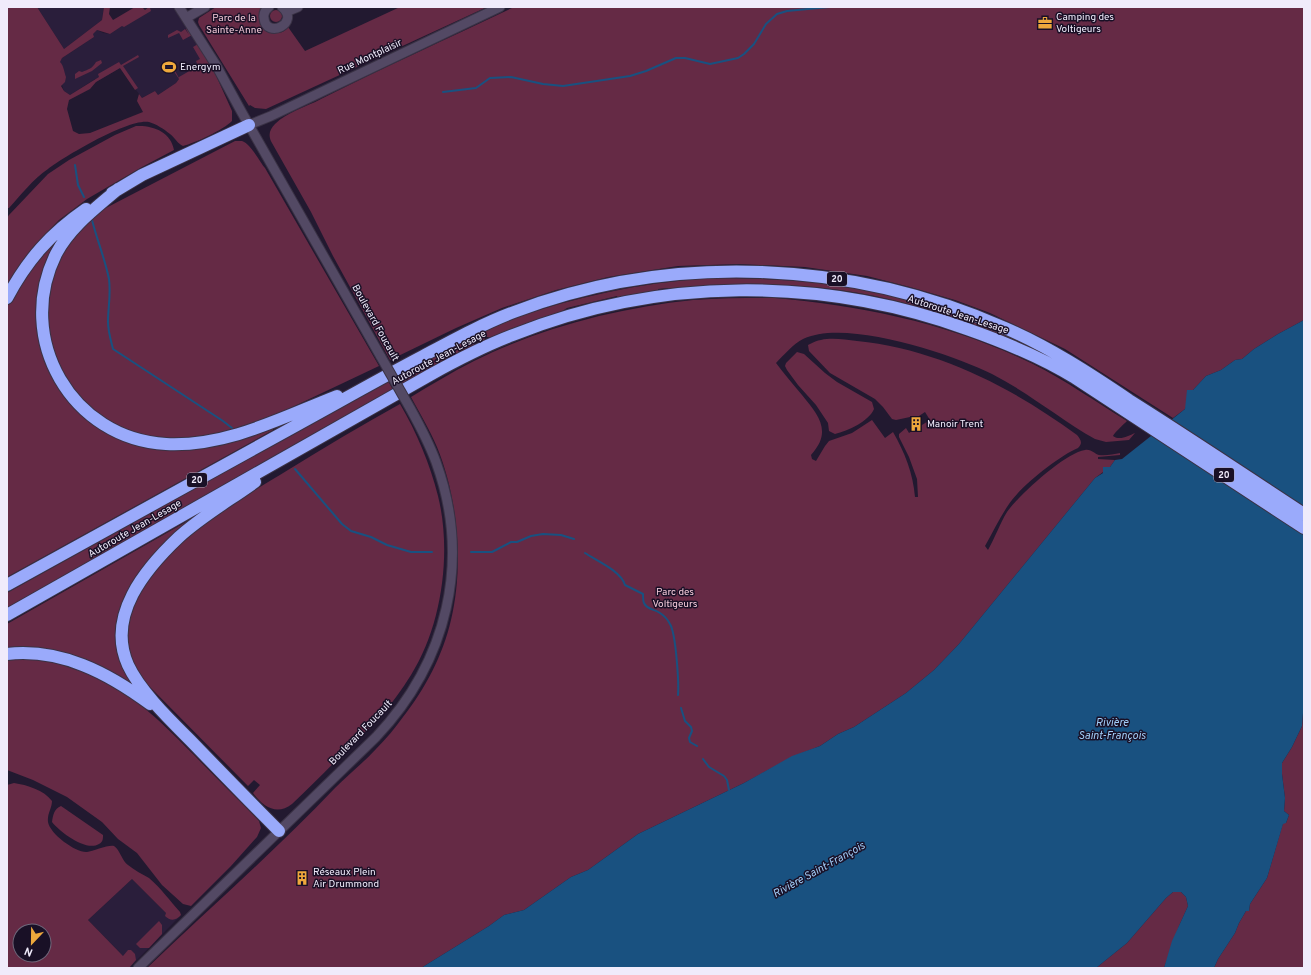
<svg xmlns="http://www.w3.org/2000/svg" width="1311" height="975" viewBox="0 0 1311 975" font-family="Overpass,sans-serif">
<rect width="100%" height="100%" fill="#221930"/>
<path fill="#2a1e3b" d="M37,7H104L102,20L64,49Z
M149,7H173L208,61L179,79L176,83L158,95L155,91L142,98L120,68L96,82L95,79L70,95L64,91L56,67L62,58L94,37L92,34L97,30L103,33L110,34Z
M132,879L166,913L178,918L131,966L123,956L88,920Z"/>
<path fill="#652a45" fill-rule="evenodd" d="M7,7H37L64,49L102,20L104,7H110L109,14L113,20L135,7H142L145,10L149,7H152L150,8L151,11L124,27L122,26L110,34L97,30L93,34L94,37L62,58L60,62C64,66 64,72 66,77L65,82L61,86L64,91L70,95L99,77L98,74L119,62L121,65L138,55L139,57L123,66L138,88L135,90L120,68L96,82L90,89L69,100L67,109L73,131L79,134L90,133L143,112L137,101L139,94L142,98L155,91L158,95L176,83L179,79L173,70L174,69L179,78V77L198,66L196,61L200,59L193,47L198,44L214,71L232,111V121C223,130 195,143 183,146C178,144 175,138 170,134C164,129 156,124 149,122C129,118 65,156 48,169C33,179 21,195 9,208H7Z
M216,7H263L271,32C278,34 284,33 288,27L305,51L400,7H487L266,109L255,108L250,105L249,106L199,25L198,22L199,18Z
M514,7H1304V320L1278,334L1254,349L1242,359L1235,360L1221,370L1206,376L1193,390L1185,409L1173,418L1065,349L990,313L955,300L910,287L867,276L805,267L739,264L678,266L608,277L556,290L502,308L456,328L390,360L333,256L311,212L272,143C268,136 269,130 275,124C287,112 306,107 321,99C384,67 449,38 514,7Z
M270 16a6 6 0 1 1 12 0a6 6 0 1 1-12 0Z
M187,28L192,35L183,40L179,33L168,38V35L177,30L181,32L185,29L189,35L186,29Z
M101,60L102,63L92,71L75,79V74L79,71L82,72C89,69 92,69 96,62Z
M136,126C153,125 171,132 174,150L142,167L87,199L59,220L37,243L15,273L7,287V218L9,215L48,174L69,160L115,135Z
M235,141C237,141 240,141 242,141C250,143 260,162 265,168L379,366L265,420L231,430L209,435L180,439L154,437L131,433L94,412L68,384L53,348L49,330L48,311L52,281L62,252L75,234L102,210Z
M67,231L39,311L74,404L153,447L273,426V430L7,577V307L18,286L42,250Z
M710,278C770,278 829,281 888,294C929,304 969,319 1008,335L1007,338C976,326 944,314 912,305C833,283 751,280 670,290L668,288L658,289V292L618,298L617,296L567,308L561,312L491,337H485L484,341L482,342L480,339L475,342L473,346L403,384L398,376L480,332L497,326V325L501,323C569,298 638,283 710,278Z
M775,298C865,306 951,324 1033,364C1065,380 1096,402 1127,421C1123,425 1114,433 1113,436C1120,441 1128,436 1135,433L1129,440L1106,442L1095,439C1060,419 1029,393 992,374C952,354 845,318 803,339C794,343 783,356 776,363C784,374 793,384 802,395C818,415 833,431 811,455L812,459L816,461L825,446L829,441L852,433L872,420L885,438L893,432C905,453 913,473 915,497H918L917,479L909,457L899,437V434L906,428L909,433L930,420L925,412L913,420L910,417L896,420L892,419L883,407L875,399L830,373L809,351L808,345L810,344C824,336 841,339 857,341C938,349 1013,388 1077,435C1081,440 1083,443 1078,448C1059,456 1021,486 1009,504C1000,517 993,532 985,546L988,550C995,538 1000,523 1007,512C1019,495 1065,453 1085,450C1092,449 1094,454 1099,455C1106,456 1114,454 1120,453V455L1098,457V459L1115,460L1110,467L1095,478L959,644L934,670L906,693L854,727L838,734L820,746L792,757L744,783L638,834L588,870L571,877L524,910L504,915L489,926L421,968H147C210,908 275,851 335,788C348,775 363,763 376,749C386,739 395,728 403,717C425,689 443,655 451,620C464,566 458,498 437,447C430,430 420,414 411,397C431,385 452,372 474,361C542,327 618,308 693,300C720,298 748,298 775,298Z
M797,352L804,354L825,373L837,382L872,402L874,409C869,421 848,431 835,434L829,431L828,423L816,405L798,385L787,370L785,366L786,363Z
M388,381L393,390L7,608V593Z
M400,404C417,433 430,464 438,496C452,552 442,626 411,675C402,689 392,704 380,716C373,726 363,733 354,742C334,763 313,784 292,804C277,816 263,807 253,793L260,785L254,780L248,786L145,682C136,668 126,651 126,634C126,625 130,617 133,608C157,546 234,503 288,470C325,447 362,425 400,404Z
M193,518L184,528L118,623L140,691L109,673L7,650V624Z
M17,658C44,660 72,664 96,676C136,696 164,725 195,756C216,778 238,799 259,821L261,828L257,837L231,866L191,906L183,904L162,885L137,853L118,839L102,822L67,797L33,780L7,770V659Z
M1304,700V968H1214L1218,959L1235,933L1239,923L1246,911H1249L1250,904L1267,878L1283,823H1286L1289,815L1284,811L1285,798L1282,774V763L1292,747L1302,726Z
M14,783C27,785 44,790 52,801C52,808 47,814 48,822C50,834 76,853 87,852C93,851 110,844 114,846C120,850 122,861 128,865C134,870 142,874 149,878C161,888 170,901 180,912L181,915C176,921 170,921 165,916L166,913L132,879L88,920L123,956L128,950H131L135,954L136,960L129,968H7V785ZM20,931H44V955H20Z
M61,806L103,835C103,839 103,842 99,844C86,852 60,832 52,822C53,815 54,809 61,806Z
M1173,892H1181L1186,897L1188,906L1179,926L1164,968H1096L1127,943L1166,898Z
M159,921L162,925V934L149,948H140L136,944Z"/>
<path fill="#195180" d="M1304,320V700L1302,726L1292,747L1282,763V774L1285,798L1284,811L1289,815L1286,823L1283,824L1267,878L1250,904L1249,911H1246L1239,923L1235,933L1218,959L1214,968H1164L1172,941L1188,906L1186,897L1181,892H1173L1166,898L1127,943L1096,968H421L489,926L504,915L524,910L571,877L588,870L638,834L744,783L792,756L820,746L838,734L854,727L906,693L934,670L959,644L1095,478L1103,473V467H1110L1115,460L1122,459L1185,409L1187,390H1193L1206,376L1221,370L1235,360L1242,359L1254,349L1278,334Z"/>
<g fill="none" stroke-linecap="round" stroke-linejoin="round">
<path stroke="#195180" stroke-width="2" d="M443,92L476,88L490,78L511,77L543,84L563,86L630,76L646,71L676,58H685L710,64L738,58L744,54L754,44L766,24L777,14L787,11L829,7
M75,165L78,185L84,197
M92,220C97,240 105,259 109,279C111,296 108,307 108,322C108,331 111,341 113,349L223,421L232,428
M295,469L342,524L351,531L371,537L387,545L411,552H432
M471,552H492L511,542H517L531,536L543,534L561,535L574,539
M585,553C597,561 621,571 625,585L643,594C643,597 643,601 644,603C647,610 655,609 660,613C663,615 668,620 670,624C676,634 679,683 678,695
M681,708L685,721L691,727L692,731L689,738L690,742L697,746
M703,759L709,767L724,776L727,780L729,790"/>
<defs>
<path id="minor" d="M179,7L216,65L241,111L381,357
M269,7C265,10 263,13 264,18C266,40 301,23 282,7
M286,12L298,7
M186,18L205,7
M249,125L271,116L500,7
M138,968L376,737C447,662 472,561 436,462C429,443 420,426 410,408"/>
<path id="highway" d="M118,189C96,208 70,227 56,254C14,339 72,439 166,444C227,447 283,417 337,396
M112,193L142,175L249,125
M7,298C27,260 51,233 86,209
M255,482C230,500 202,516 179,537C145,569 106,616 128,665C140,691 170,720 190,740C219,770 249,801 279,831
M7,585C104,532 200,478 297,425C339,402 381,378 423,356C453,340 482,324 514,312C671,252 851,260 1005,328C1049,347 1089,373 1129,400C1188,437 1246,476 1304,514
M7,615L430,375C457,360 484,346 513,335C658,277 820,276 967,329C1004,342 1041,357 1075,378L1304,528
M7,654C61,648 108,673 150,704"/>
</defs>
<use href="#minor" stroke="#3a3245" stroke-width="11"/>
<use href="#highway" stroke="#3a3245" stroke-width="14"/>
<use href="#minor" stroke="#534964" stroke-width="9"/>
<use href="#highway" stroke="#9aaafb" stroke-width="12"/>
<defs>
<path id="minor-bridge" d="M381,357L410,408"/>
</defs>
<use href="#minor-bridge" stroke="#3a3245" stroke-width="11" stroke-linecap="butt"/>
<use href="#minor-bridge" stroke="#534964" stroke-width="9"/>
</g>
<defs>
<symbol id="office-bare" viewBox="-9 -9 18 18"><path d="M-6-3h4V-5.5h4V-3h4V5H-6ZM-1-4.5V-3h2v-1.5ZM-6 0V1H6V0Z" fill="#eea83c" stroke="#191026" stroke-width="2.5" paint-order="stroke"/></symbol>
<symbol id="stadium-bare" viewBox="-9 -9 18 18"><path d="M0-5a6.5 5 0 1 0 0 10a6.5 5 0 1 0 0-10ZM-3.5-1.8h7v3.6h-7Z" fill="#eea83c" stroke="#191026" stroke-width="2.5" paint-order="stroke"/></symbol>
<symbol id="building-bare" viewBox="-9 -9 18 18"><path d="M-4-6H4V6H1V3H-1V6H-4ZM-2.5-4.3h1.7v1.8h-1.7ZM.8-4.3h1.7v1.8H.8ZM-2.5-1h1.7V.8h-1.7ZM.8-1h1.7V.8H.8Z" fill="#eea83c" stroke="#191026" stroke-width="2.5" paint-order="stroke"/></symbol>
</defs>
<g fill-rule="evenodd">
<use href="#office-bare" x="1035" y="13" width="20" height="20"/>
<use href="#stadium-bare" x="159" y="57" width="20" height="20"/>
<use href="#building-bare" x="906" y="414" width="20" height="20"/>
<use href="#building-bare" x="292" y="868" width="20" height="20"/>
</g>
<g text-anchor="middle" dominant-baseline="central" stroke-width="3" stroke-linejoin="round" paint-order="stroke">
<g fill="#191026" stroke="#b0a9bb" stroke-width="1">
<rect x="827" y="272" width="20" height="14" rx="3"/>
<rect x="1214" y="468" width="20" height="14" rx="3"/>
<rect x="187" y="473" width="20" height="14" rx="3"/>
</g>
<g font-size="9" font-weight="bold" fill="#f0ebfb">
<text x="837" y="279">20</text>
<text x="1224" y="475">20</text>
<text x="197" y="480">20</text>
</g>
<g font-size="10" fill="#f0ebfb" stroke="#191026" text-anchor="start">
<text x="1056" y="17">Camping des<tspan x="1056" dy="12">Voltigeurs</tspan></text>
<text x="180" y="67">Energym</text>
<text x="927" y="424">Manoir Trent</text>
<text x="313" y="872">Réseaux Plein<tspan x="313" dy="12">Air Drummond</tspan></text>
</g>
<g font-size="10" fill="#f4cad9" stroke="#191026">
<text x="234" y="18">Parc de la<tspan x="234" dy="12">Sainte-Anne</tspan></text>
<text x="675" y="592">Parc des<tspan x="675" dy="12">Voltigeurs</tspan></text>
</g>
<g font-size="10" fill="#f0ebfb" stroke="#191026">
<text transform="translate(370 57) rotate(-25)">Rue Montplaisir</text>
<text transform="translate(958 315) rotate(18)">Autoroute Jean-Lesage</text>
<text transform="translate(375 323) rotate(61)">Boulevard Foucault</text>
<text transform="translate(439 358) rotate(-28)">Autoroute Jean-Lesage</text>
<text transform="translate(135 529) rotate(-30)">Autoroute Jean-Lesage</text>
<text transform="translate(361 733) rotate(-46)">Boulevard Foucault</text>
</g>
<g font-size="11" font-style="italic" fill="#a1cdf8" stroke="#191026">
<text x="1112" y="723">Rivière<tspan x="1112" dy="13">Saint-François</tspan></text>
<text transform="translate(819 870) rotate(-29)">Rivière Saint-François</text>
</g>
</g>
<rect width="1311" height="975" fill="none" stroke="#f0ebfb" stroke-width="16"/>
<g transform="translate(32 943) rotate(202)"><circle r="19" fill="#191026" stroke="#6f687b"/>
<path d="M0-3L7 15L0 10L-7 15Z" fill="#eea83c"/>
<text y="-6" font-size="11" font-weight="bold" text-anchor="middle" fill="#f0ebfb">N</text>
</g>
</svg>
